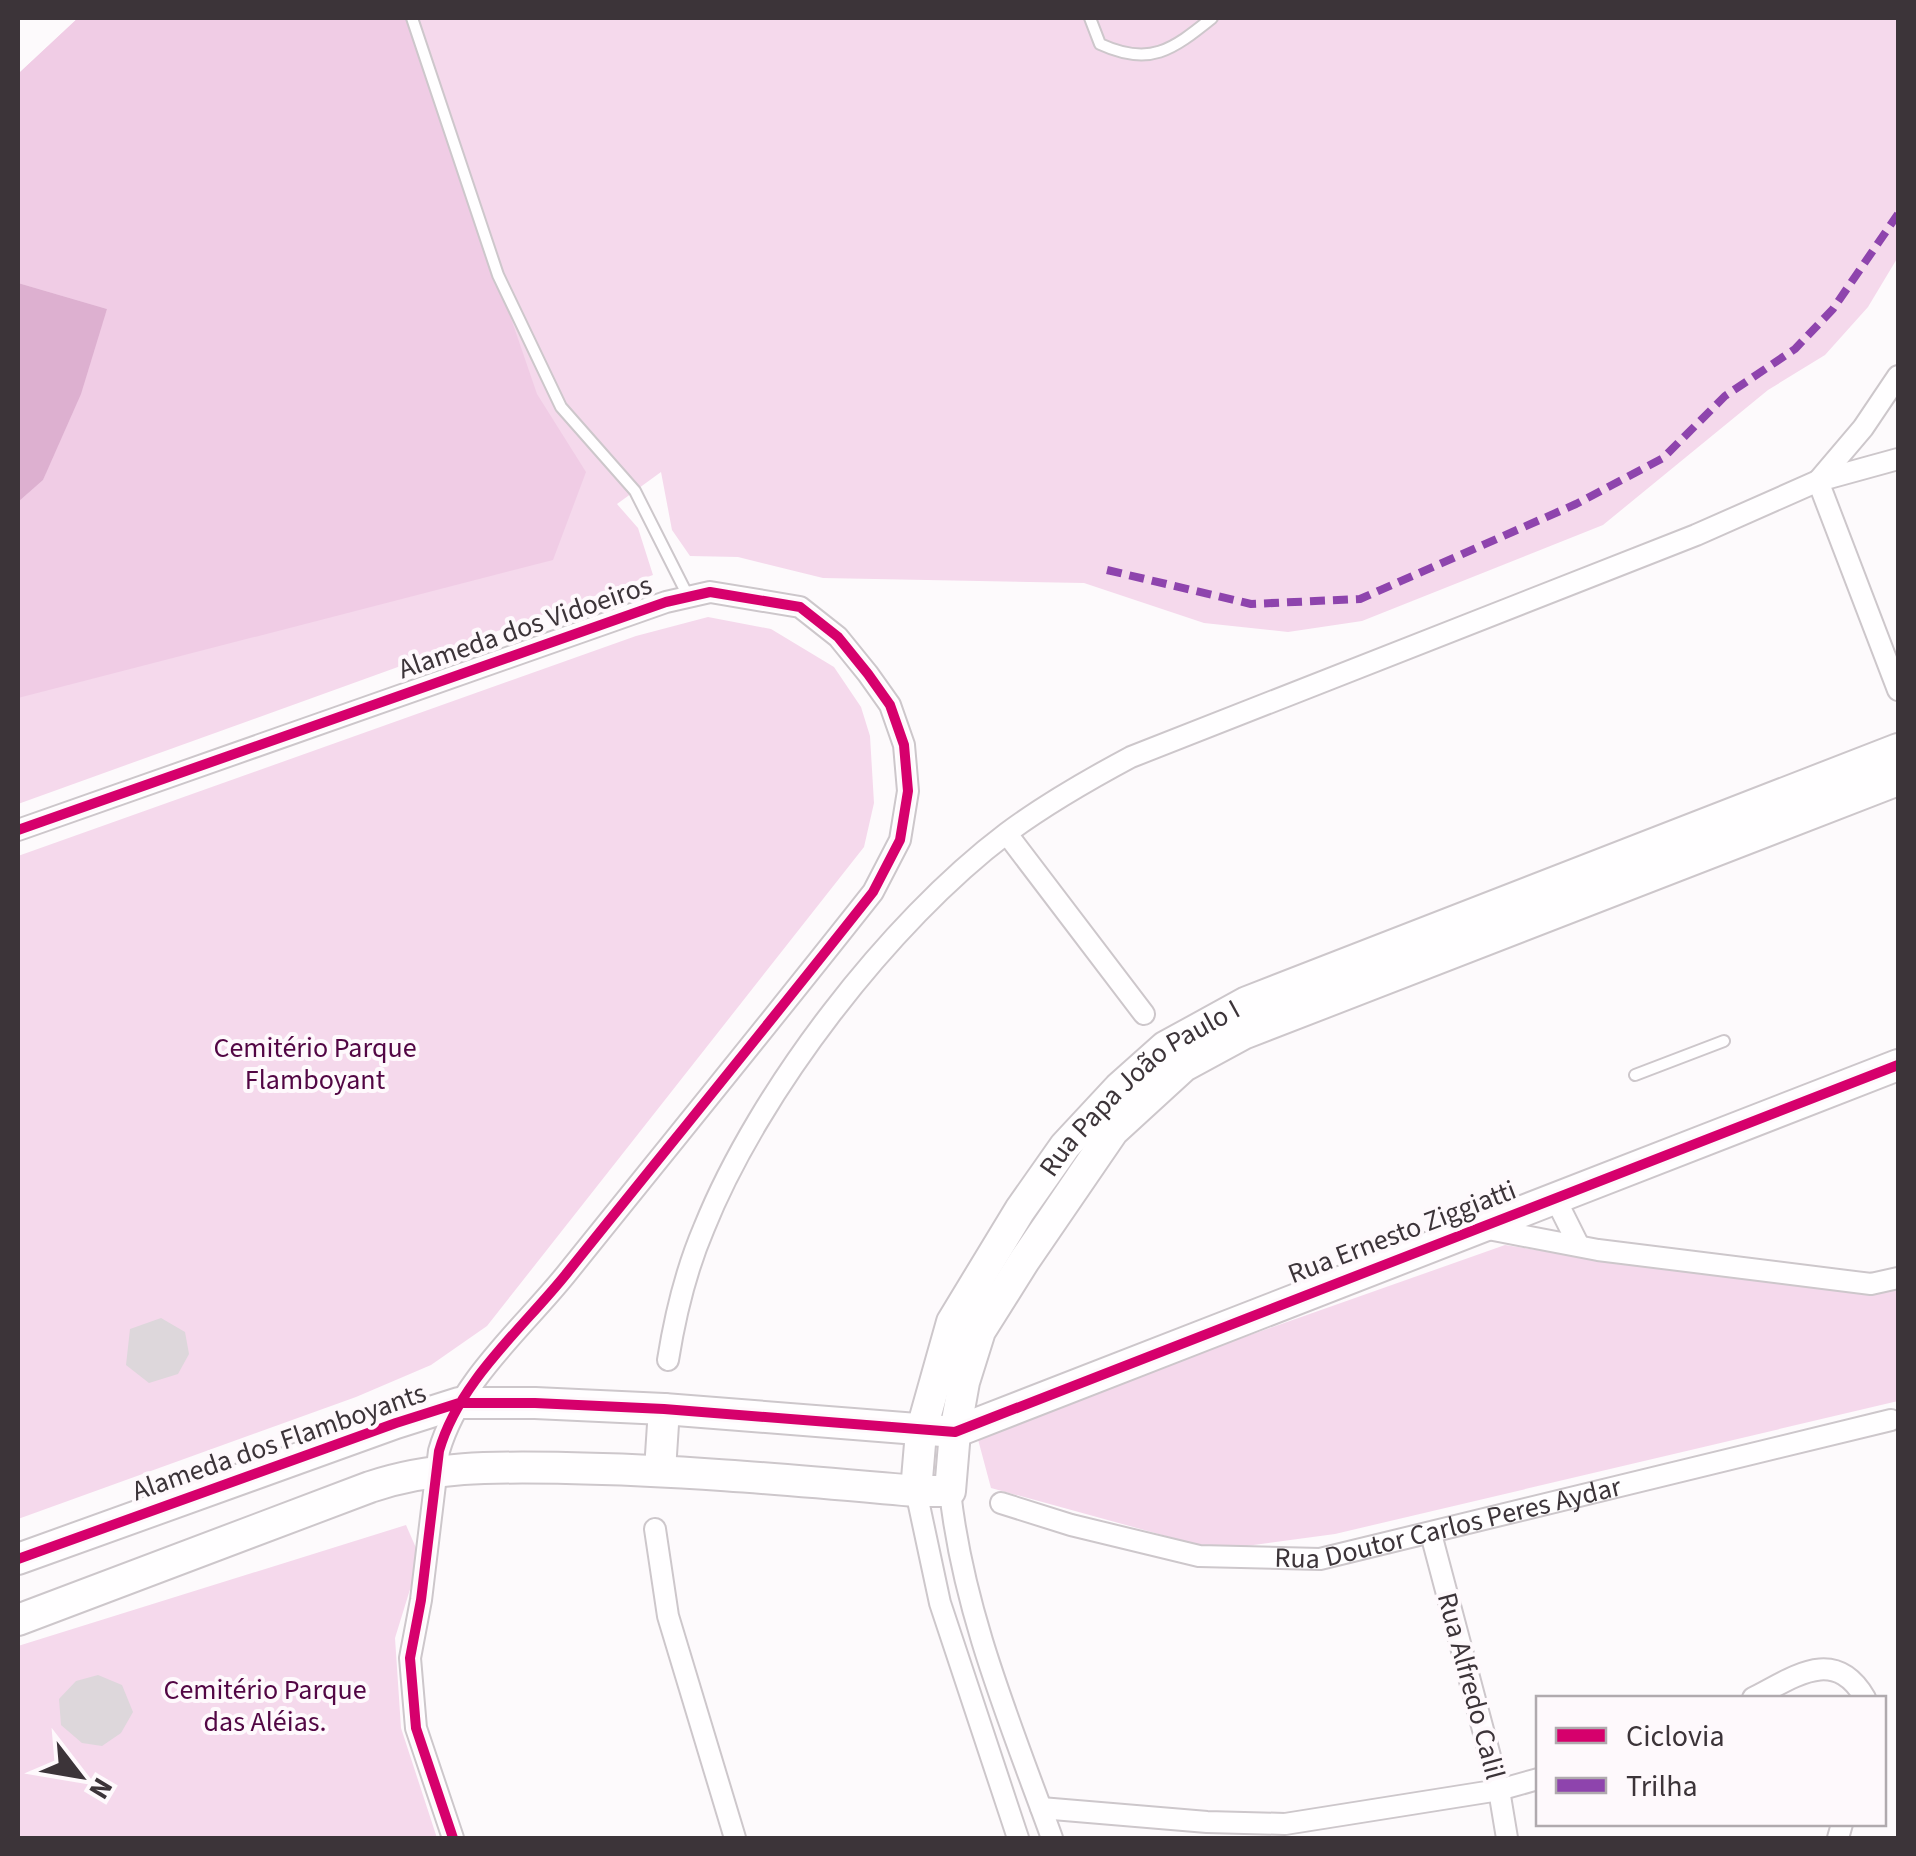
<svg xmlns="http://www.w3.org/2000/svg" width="1916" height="1856" viewBox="0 0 1916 1856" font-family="'Source Sans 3',sans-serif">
<rect width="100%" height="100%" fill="#fdfafc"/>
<path fill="#f5d9ec" d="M78,18H1898V257L1868,307L1825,355L1768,390L1603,525L1362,621L1288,632L1204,623L1084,583L823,578L738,557L690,556L672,530L661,472L617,504L638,528L653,575L18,804V74Z
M708,617L771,629L834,667L861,707L870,736L874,803L864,847L487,1326L431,1365L356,1397L18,1519V856L636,636Z
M1505,1245L1586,1258L1869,1290L1898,1281V1401L1335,1534L1217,1550L991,1488L976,1432Z
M406,1525L420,1557L395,1638L401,1728L437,1838H18V1646Z"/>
<path fill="#f0cce5" d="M78,18H408L537,394L586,472L553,560L18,698V502L43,480L107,309L18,283V74Z"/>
<path fill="#ddb0d0" d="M18,283L107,309L81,394L43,480L18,502Z"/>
<path fill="#ddd7db" d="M161,1318L185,1332L189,1354L178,1374L149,1383L126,1365L130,1329Z
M98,1675L122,1685L133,1712L121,1733L102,1746L82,1743L61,1725L59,1699L76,1681Z"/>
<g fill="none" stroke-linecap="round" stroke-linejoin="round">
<defs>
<path id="lane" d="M412,18L498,275L561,407L635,491L688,596
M1090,18L1100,44C1150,67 1172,50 1212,18
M1635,1075L1724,1041"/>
<g id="street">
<path d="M1898,376L1863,428L1818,481L1898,690"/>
<path d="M18,830L666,602L710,592L800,607L838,637L868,674L890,705L904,745L908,791L900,840L873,892C772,1020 669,1146 567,1273C523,1328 459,1381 439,1451L421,1600L410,1658L416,1728L453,1838"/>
<path d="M1007,834L1144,1014"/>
<path d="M1554,1196L1578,1244"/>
<path d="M1483,1228L1598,1250L1871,1284L1898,1278"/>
<path d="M668,1360C675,1316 686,1270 704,1228C759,1091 889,922 1007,833C1046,804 1088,780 1131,757L1696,535L1818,481L1898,459"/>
<path d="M916,1491L940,1603L1018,1838"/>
<path d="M950,1491C963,1612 1011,1725 1052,1838"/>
<path id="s1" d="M1001,1503L1071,1525L1199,1556L1320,1559L1891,1420"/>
<path d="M655,1529L668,1616L735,1838"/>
<path d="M1431,1534L1499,1790L1507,1838"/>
<path d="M1753,1698C1793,1678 1834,1645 1865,1698"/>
<path d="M1041,1808L1207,1822L1285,1824L1499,1790L1538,1779"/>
<path d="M1838,1838L1842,1824"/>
</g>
<g id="secondary">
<path d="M660,1470L664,1409"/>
<path id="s2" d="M916,1491L921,1432L952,1322L1020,1210L1065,1146L1119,1088L1165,1047L1247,1002L1898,749"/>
<path d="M18,1559L396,1423L459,1403H535L664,1409L955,1432L1898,1065"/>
<path d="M18,1620L370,1487C435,1465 499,1467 566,1468C683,1470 800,1481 916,1491H950L955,1432L964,1382L980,1331L1024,1261L1113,1131L1184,1066L1243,1034L1898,780"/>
</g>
</defs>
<use href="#lane" stroke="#cdc7cb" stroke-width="14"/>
<use href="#street" stroke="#cdc7cb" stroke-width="24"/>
<use href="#secondary" stroke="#cdc7cb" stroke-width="34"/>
<use href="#lane" stroke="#fffeff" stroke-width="10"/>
<use href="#street" stroke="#fffeff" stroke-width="20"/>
<use href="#secondary" stroke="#fffeff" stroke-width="30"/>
<path stroke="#8e44ad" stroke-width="8" stroke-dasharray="15 8" stroke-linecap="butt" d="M1107,570L1251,604L1360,599L1576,504L1663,458L1725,396L1795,349L1833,309L1898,214"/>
<defs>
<path id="cycleway" d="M18,830L666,602L710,592L800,607L838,637L868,674L890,705L904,745L908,791L900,840L873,892C772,1020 669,1146 567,1273C523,1328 459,1381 439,1451L421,1600L410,1658L416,1728L453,1838
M18,1559L396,1423L459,1403H535L664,1409L955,1432L1898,1065"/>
</defs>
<use href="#cycleway" stroke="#fef9fc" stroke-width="16"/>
<use href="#cycleway" stroke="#d6006c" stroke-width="10"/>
</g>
<g text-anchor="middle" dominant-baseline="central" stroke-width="8" stroke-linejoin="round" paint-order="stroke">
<g font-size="28" fill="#3c3439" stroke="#fef9fc">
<text transform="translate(525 627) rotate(-19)">Alameda dos Vidoeiros</text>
<text stroke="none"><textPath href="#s2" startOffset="478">Rua Papa João Paulo I</textPath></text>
<text transform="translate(1402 1232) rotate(-21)">Rua Ernesto Ziggiatti</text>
<text transform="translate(279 1442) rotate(-19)">Alameda dos Flamboyants</text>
<text stroke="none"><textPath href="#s1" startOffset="458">Rua Doutor Carlos Peres Aydar</textPath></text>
<text transform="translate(1471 1686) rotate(75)">Rua Alfredo Calil</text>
</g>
<g font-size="28" fill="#520644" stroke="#fef9fc">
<text x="315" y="1048">Cemitério Parque<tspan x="315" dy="32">Flamboyant</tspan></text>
<text x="265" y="1690">Cemitério Parque<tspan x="265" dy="32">das Aléias.</tspan></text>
</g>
</g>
<rect width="1916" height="1856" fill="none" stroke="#3c3439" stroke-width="40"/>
<rect x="1536" y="1696" width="350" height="130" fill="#fef9fc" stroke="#b0aaae" stroke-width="2.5"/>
<rect x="1556" y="1728" width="50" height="15" fill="#d6006c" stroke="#b0aaae" stroke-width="2.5"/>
<text x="1626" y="1746" font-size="30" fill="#3c3439">Ciclovia</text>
<rect x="1556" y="1778" width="50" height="15" fill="#8e44ad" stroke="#b0aaae" stroke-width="2.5"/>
<text x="1626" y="1796" font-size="30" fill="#3c3439">Trilha</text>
<g transform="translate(80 1776) rotate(121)" stroke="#fef9fc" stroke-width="8" paint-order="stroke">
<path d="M0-8L18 38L0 25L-18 38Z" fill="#3c3439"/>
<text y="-15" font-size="28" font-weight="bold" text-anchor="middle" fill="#3c3439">N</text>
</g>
</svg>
